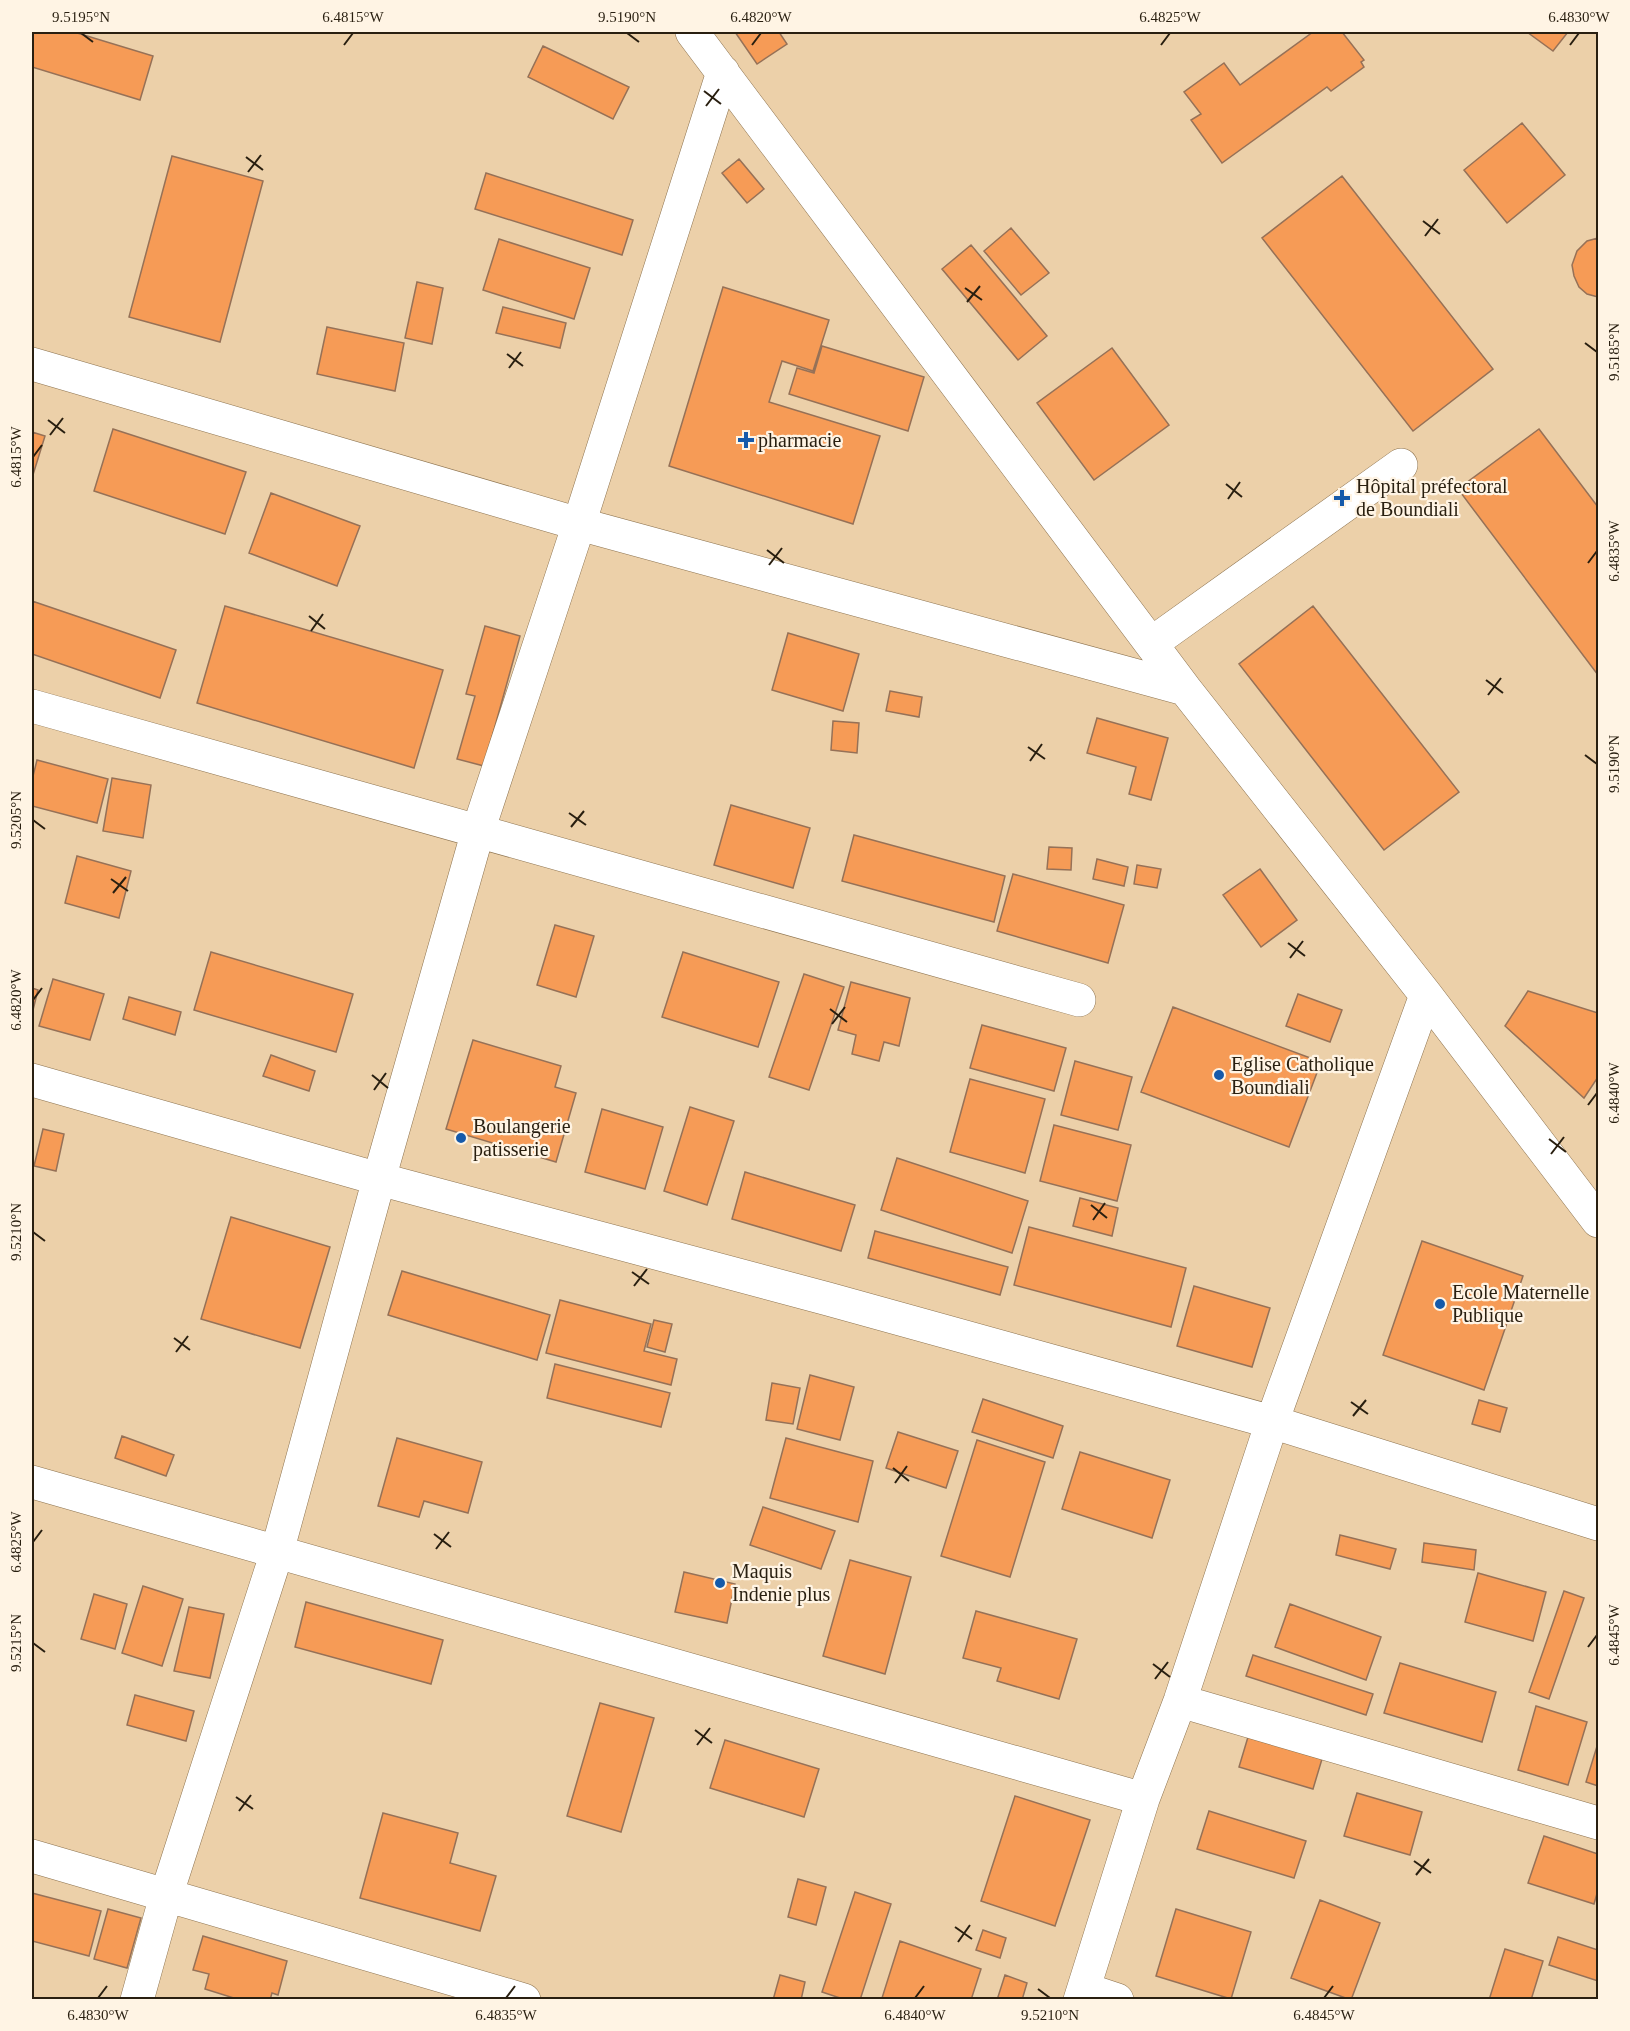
<svg xmlns="http://www.w3.org/2000/svg" width="1630" height="2031" viewBox="0 0 1630 2031" font-family="'Times New Roman',serif">
<rect width="100%" height="100%" fill="#ecd0a9"/>
<path fill="#f69b56" stroke="#967157" stroke-width="1.5" d="M32,32H74L153,56L140,100L32,67Z
M735,32H779L787,44L757,64Z
M1313,32H1342L1364,60L1361,62L1364,67L1331,91L1327,87L1222,163L1191,120L1201,114L1184,92L1224,63L1240,85Z
M1527,32H1568L1553,51Z
M543,46L629,87L613,119L528,77Z
M1522,123L1565,175L1507,223L1464,170Z
M172,156L263,181L220,342L129,317Z
M739,159L764,189L747,203L722,173Z
M486,173L633,220L622,255L475,209Z
M1342,176L1493,369L1413,431L1262,238Z
M1011,228L1049,273L1021,295L984,251Z
M1598,238V297L1587,294L1579,287L1574,276L1572,265L1577,251L1587,241Z
M499,239L590,268L574,319L483,290Z
M971,245L1047,336L1018,360L942,269Z
M417,282L443,288L432,344L405,338Z
M723,287L829,320L813,371L782,361L769,402L880,436L853,524L669,466Z
M503,307L566,323L560,348L496,333Z
M327,327L404,343L395,391L317,374Z
M822,346L924,377L908,431L789,394L797,368L814,373Z
M1112,348L1169,425L1094,480L1037,403Z
M113,429L246,472L225,534L94,491Z
M1539,429L1598,507V675L1458,489Z
M32,432L45,436L32,478Z
M271,493L360,526L337,586L249,553Z
M32,601L176,650L160,698L32,654Z
M225,606L443,670L414,768L197,703Z
M1313,606L1459,792L1384,850L1239,664Z
M485,626L520,636L484,766L457,759L475,696L466,694Z
M788,633L859,654L843,711L772,690Z
M890,691L922,697L919,717L886,711Z
M1097,718L1168,738L1151,800L1129,794L1136,767L1087,753Z
M833,721L859,723L857,753L831,750Z
M37,760L108,779L97,823L32,806V780Z
M112,778L151,785L143,838L103,831Z
M731,805L810,828L793,888L714,865Z
M854,835L1005,876L994,922L842,881Z
M1049,847L1072,848L1071,870L1047,869Z
M77,856L131,871L119,918L65,903Z
M1097,859L1128,867L1124,886L1093,879Z
M1137,865L1161,869L1157,888L1134,884Z
M1260,869L1297,920L1261,947L1223,895Z
M1013,874L1124,905L1108,963L997,931Z
M555,925L594,936L576,997L537,985Z
M211,952L353,994L336,1052L194,1010Z
M683,952L779,982L758,1047L662,1017Z
M804,974L844,987L809,1090L769,1077Z
M53,979L104,994L90,1040L39,1026Z
M851,982L910,998L899,1046L884,1042L879,1061L852,1054L856,1035L838,1030Z
M32,988L38,990L32,1014Z
M1528,991L1598,1013V1077L1584,1098L1505,1026Z
M1298,994L1342,1010L1330,1042L1286,1026Z
M129,997L181,1012L175,1035L123,1019Z
M1173,1007L1321,1062L1289,1147L1141,1092Z
M982,1025L1066,1048L1054,1091L970,1068Z
M473,1040L561,1066L555,1087L576,1093L556,1162L446,1129Z
M271,1055L315,1071L309,1091L263,1076Z
M1075,1061L1132,1077L1118,1130L1061,1115Z
M970,1079L1045,1099L1025,1173L950,1152Z
M690,1107L734,1121L707,1205L664,1191Z
M602,1109L663,1127L645,1189L585,1172Z
M1054,1125L1131,1145L1117,1201L1040,1181Z
M43,1129L64,1134L56,1171L34,1166Z
M897,1158L1028,1201L1012,1253L881,1210Z
M745,1172L855,1205L841,1251L732,1219Z
M1080,1198L1118,1208L1112,1236L1073,1226Z
M231,1217L330,1247L300,1348L201,1319Z
M1029,1227L1186,1268L1171,1327L1014,1285Z
M875,1231L1008,1267L1000,1295L868,1258Z
M1422,1241L1523,1276L1484,1390L1383,1355Z
M402,1271L550,1315L537,1360L388,1315Z
M1194,1286L1270,1308L1252,1367L1177,1346Z
M560,1300L651,1324L644,1351L677,1359L671,1385L546,1353Z
M654,1320L672,1324L665,1352L647,1347Z
M555,1364L670,1393L661,1427L547,1398Z
M810,1375L854,1387L840,1440L797,1429Z
M772,1383L800,1388L793,1424L766,1420Z
M983,1399L1063,1426L1053,1458L972,1432Z
M1479,1400L1507,1408L1500,1432L1472,1424Z
M898,1432L958,1451L946,1488L886,1468Z
M122,1436L174,1455L166,1476L115,1458Z
M397,1438L482,1462L468,1513L424,1501L419,1517L378,1506Z
M786,1438L873,1461L858,1522L770,1498Z
M977,1440L1045,1462L1010,1577L941,1556Z
M1080,1452L1170,1480L1152,1538L1062,1509Z
M763,1507L835,1531L821,1569L750,1545Z
M1340,1535L1396,1549L1390,1569L1336,1555Z
M1424,1543L1476,1550L1474,1570L1422,1562Z
M850,1560L911,1577L885,1674L823,1656Z
M684,1572L735,1584L727,1623L675,1612Z
M1478,1573L1546,1592L1533,1641L1465,1622Z
M143,1586L183,1599L162,1666L122,1653Z
M1564,1591L1584,1598L1549,1699L1529,1692Z
M94,1594L127,1604L115,1649L81,1639Z
M306,1602L443,1640L431,1684L295,1647Z
M1290,1604L1381,1637L1366,1680L1275,1647Z
M189,1607L224,1614L210,1678L174,1671Z
M976,1611L1077,1639L1059,1699L997,1681L1001,1668L963,1658Z
M1253,1655L1373,1694L1366,1715L1246,1676Z
M1400,1663L1496,1692L1482,1742L1384,1713Z
M135,1695L194,1711L186,1741L127,1725Z
M600,1703L654,1718L621,1832L567,1816Z
M1536,1706L1587,1722L1568,1785L1518,1770Z
M1248,1737L1322,1759L1313,1789L1239,1767Z
M725,1740L819,1769L804,1817L710,1788Z
M1598,1743V1786L1586,1782Z
M1357,1793L1422,1812L1410,1855L1344,1836Z
M1015,1796L1090,1820L1055,1926L981,1901Z
M1209,1811L1306,1841L1294,1878L1197,1849Z
M383,1813L458,1833L450,1863L496,1876L480,1931L360,1898Z
M1544,1836L1598,1854V1890L1594,1904L1528,1883Z
M798,1879L826,1887L816,1925L788,1917Z
M855,1892L891,1904L860,2000H846L822,1992Z
M32,1893L101,1911L89,1956L32,1941Z
M1320,1900L1380,1923L1351,2000L1291,1978Z
M108,1909L141,1918L127,1968L94,1959Z
M1176,1909L1251,1932L1231,1999L1156,1976Z
M983,1930L1006,1938L1000,1958L976,1950Z
M203,1936L287,1961L278,1995L272,1993L270,2000H240L205,1989L209,1974L193,1970Z
M1558,1937L1598,1950V1981L1549,1965Z
M900,1941L981,1969L971,2000H886L882,1998Z
M1505,1949L1543,1961L1531,2000H1489Z
M780,1975L805,1982L801,2000H773Z
M1005,1975L1027,1983L1022,2000H997Z"/>
<g fill="none" stroke-linecap="round" stroke-linejoin="round">
<defs>
<path id="minor" d="M692,32L1185,689L1426,995L1598,1221
M32,364L579,524L1185,689
M1152,643L1401,465
M32,706L1079,1000
M32,1080L379,1179L828,1299L1272,1422L1598,1524
M32,1482L1143,1799
M1180,1701L1598,1823
M32,1856L524,2000
M1084,1989L1117,2000
M137,2000L166,1896L277,1552L379,1179L478,831L579,524L723,72
M1080,2000L1143,1799L1180,1701L1272,1422L1426,995"/>
</defs>
<use href="#minor" stroke="#8d734f" stroke-width="34"/>
<use href="#minor" stroke="#fff" stroke-width="33"/>
</g>
<path fill="none" stroke="#291f10" stroke-width="2" d="M81,33L93,42M627,33L639,42M344,45L353,33M752,45L761,33M1161,45L1170,33M1570,45L1579,33M704,91L721,104M706,106L719,89M246,157L263,170M248,172L261,155M1423,221L1440,234M1425,236L1438,219M965,288L982,300M967,302L980,286M1585,343L1597,352M507,354L523,366M509,368L521,352M48,420L65,433M50,435L63,418M33,457L42,445M1226,484L1242,497M1228,499L1240,482M767,550L784,563M1588,563L1597,551M769,565L782,548M309,616L325,629M311,631L323,614M1486,680L1503,693M1488,695L1501,678M1028,747L1045,759M1585,755L1597,764M1030,761L1042,744M569,813L586,825M33,820L45,829M571,827L584,811M111,879L128,891M113,893L126,877M1288,943L1305,956M1290,958L1303,941M33,1000L42,988M830,1009L847,1022M832,1024L845,1007M372,1075L388,1088M374,1090L386,1073M1588,1105L1597,1093M1549,1139L1566,1152M1551,1154L1564,1137M1091,1205L1107,1218M1093,1220L1105,1203M33,1232L45,1241M632,1272L649,1284M634,1286L647,1269M174,1338L190,1350M176,1352L188,1336M1351,1402L1368,1414M1353,1416L1366,1400M893,1468L909,1481M895,1483L907,1466M434,1534L451,1547M33,1542L42,1530M436,1549L449,1532M33,1643L45,1652M1588,1647L1597,1635M1153,1664L1170,1677M1155,1679L1168,1662M695,1730L712,1743M697,1745L710,1728M236,1797L253,1809M239,1811L251,1795M1414,1861L1431,1873M1416,1875L1429,1859M955,1927L972,1939M958,1942L970,1925M1038,1989L1050,1998M98,1998L107,1986M506,1998L515,1986M915,1998L924,1986M1324,1998L1333,1986"/>
<g fill="#165aaa" stroke="#fff4e4" stroke-width="2">
<path d="M743 431h6v6h6v6h-6v6h-6v-6h-6v-6h6z"/>
<path d="M1339 489h6v6h6v6h-6v6h-6v-6h-6v-6h6z"/>
<circle cx="1219" cy="1075" r="6"/>
<circle cx="461" cy="1138" r="6"/>
<circle cx="1440" cy="1304" r="6"/>
<circle cx="720" cy="1583" r="6"/>
</g>
<g text-anchor="middle" dominant-baseline="central" stroke-width="4.5" stroke-linejoin="round" paint-order="stroke">
<g font-size="20" fill="#291f10" stroke="#fff4e4" text-anchor="start">
<text x="758" y="440">pharmacie</text>
<text x="1356" y="486">Hôpital préfectoral<tspan x="1356" dy="23">de Boundiali</tspan></text>
<text x="1231" y="1064">Eglise Catholique<tspan x="1231" dy="23">Boundiali</tspan></text>
<text x="473" y="1126">Boulangerie<tspan x="473" dy="23">patisserie</tspan></text>
<text x="1452" y="1292">Ecole Maternelle<tspan x="1452" dy="23">Publique</tspan></text>
<text x="732" y="1571">Maquis<tspan x="732" dy="23">Indenie plus</tspan></text>
</g>
</g>
<rect width="1630" height="2031" fill="none" stroke="#fff4e4" stroke-width="66"/>
<rect x="33" y="33" width="1564" height="1965" fill="none" stroke="#291f10" stroke-width="2"/>
<g font-size="15" text-anchor="middle" fill="#291f10">
<text x="81" y="22">9.5195°N</text>
<text x="353" y="22">6.4815°W</text>
<text x="627" y="22">9.5190°N</text>
<text x="761" y="22">6.4820°W</text>
<text x="1170" y="22">6.4825°W</text>
<text x="1579" y="22">6.4830°W</text>
<text transform="translate(1614 352) rotate(-90)" y="5">9.5185°N</text>
<text transform="translate(16 457) rotate(-90)" y="5">6.4815°W</text>
<text transform="translate(1614 551) rotate(-90)" y="5">6.4835°W</text>
<text transform="translate(1614 764) rotate(-90)" y="5">9.5190°N</text>
<text transform="translate(16 820) rotate(-90)" y="5">9.5205°N</text>
<text transform="translate(16 1000) rotate(-90)" y="5">6.4820°W</text>
<text transform="translate(1614 1093) rotate(-90)" y="5">6.4840°W</text>
<text transform="translate(16 1232) rotate(-90)" y="5">9.5210°N</text>
<text transform="translate(16 1542) rotate(-90)" y="5">6.4825°W</text>
<text transform="translate(1614 1635) rotate(-90)" y="5">6.4845°W</text>
<text transform="translate(16 1643) rotate(-90)" y="5">9.5215°N</text>
<text x="98" y="2020">6.4830°W</text>
<text x="506" y="2020">6.4835°W</text>
<text x="915" y="2020">6.4840°W</text>
<text x="1050" y="2020">9.5210°N</text>
<text x="1324" y="2020">6.4845°W</text>
</g>
</svg>
